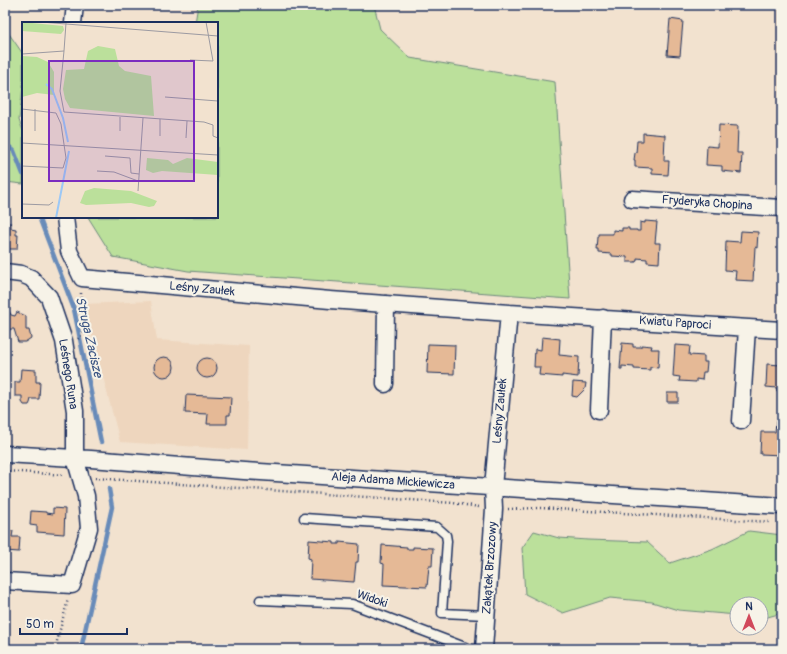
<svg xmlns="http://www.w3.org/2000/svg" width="787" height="654" viewBox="0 0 787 654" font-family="Pangolin,sans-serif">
<rect width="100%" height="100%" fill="#f2e2cf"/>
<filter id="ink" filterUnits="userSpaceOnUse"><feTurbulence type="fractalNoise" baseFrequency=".025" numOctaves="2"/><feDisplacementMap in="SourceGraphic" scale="8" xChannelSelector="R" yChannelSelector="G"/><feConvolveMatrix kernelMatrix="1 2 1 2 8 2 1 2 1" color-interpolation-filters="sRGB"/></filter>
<g filter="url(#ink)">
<path fill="#eed6be" d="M151,301L157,340L249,346L247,450L120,442L84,304Z"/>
<path fill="#bbe09b" stroke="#6b887c" d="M198,5H374L380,29L410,58L555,82L570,299L188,271L113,257L88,217H217V23H195Z
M5,28L23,54V86L19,120L23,131V184L5,182Z
M534,531L559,538L588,540L647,542L670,563L712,549L749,531L782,535V613L764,618H761V604H737V615L678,610L652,602L610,598L563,613L525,594L522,548Z"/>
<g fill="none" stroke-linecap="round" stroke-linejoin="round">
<path stroke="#688bb9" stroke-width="4.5" d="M5,143L14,151L23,174
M39,217L74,309L101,442
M81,649L112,507L109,489"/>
</g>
<path fill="#e5b996" stroke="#1b2f5e" d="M670,19L683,21L680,56L667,55Z
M719,125L738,126L737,153H742L741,173L722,171V166L706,165L707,146L718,147Z
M643,133L665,135L664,161H669L668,175L652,174V168L635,167V160H634L635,153H636L637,141H643Z
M645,221L657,222L655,243H660L659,263L647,262V259L637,258V261H636V262H627V257L612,256V254L599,253V250H597L598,237H599V234H613V230L622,231V228H629V230H637V231H640V222L645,223Z
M5,223H11V228L16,229V235H18L17,249H5Z
M741,231L758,232L757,248L755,247L753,281L735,280L736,271L725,270L726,241L740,242Z
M9,311L11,315L15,316L17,312L26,316V330H29L31,338L25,342H18L14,329H10L8,333L5,332V312Z
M542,337L560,339L559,355L579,357L578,377L562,375V377L539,375L540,367H534L535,349L541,350Z
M622,343L633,344V347H641V345L652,346L651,349H659L658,368L650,367V370L634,369V367L622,366V369H620Z
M428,344L455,345L454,374L427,373Z
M675,345L690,346L689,355L704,356V362H707L706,372H703L702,380L696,379V382L679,381L680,377L673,376Z
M154 367a10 10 0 1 1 20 0a10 10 0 1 1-20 0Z
M197 368a10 10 0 1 1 20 0a10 10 0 1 1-20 0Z
M767,364L781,365L782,391H777V388L766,387Z
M21,369L36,370V382H40L39,399H31L30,403L29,405H24L22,402V396H15V382H20Z
M573,382L586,383L585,389L577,397L572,396Z
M667,393H678V402H667Z
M186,395L231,397L230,415H227V424H207L208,414L185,413Z
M776,421H782V455L760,454L761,432H775Z
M53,508L65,509L64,534L37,532V526L30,525L31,511L46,512V513L53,514Z
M5,530L13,531L12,537H20L19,552L5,551Z
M309,540L334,542V544H339V542L359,544L358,562H356L354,582L310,579L311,559L308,558Z
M382,545L407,547V549H413V547L433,548L432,566H429L427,587L383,585L384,564L381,563Z"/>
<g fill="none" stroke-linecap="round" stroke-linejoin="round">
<defs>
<path id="lane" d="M304,518L437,527L446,535L447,541L442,613L486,615
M260,600L352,604L470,649"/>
<path id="street" d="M73,23L75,5
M632,199L782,208
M65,217L69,251L82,278L330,300L509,313L782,330
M5,272L21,274L31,278L49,297L64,341L75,411V458L86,496L89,528L72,585L5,581
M385,384L386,304
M599,410L603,318
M741,421L747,328
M5,454L91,459L244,471L782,506
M484,649L494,509L493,487L509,313"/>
</defs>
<use href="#lane" stroke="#1b2f5e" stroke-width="11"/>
<use href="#street" stroke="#1b2f5e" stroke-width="19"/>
<path stroke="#1b2f5e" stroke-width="2.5" stroke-dasharray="1 3" stroke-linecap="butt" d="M78,339L85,331L81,299V293
M5,471L64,475
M95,478L453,503L479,507
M508,509L540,508L770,522
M55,649L68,599"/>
<use href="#lane" stroke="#f7f3e8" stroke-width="8"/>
<use href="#street" stroke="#f7f3e8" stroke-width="16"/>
</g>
</g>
<g text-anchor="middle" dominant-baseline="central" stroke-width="4" stroke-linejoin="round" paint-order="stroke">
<g font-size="12" fill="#1b2f5e" stroke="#f7f3e8">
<text transform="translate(707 203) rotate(4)">Fryderyka Chopina</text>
<text transform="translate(202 289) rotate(5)">Leśny Zaułek</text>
<text transform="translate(675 323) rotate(4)">Kwiatu Paproci</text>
<text transform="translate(68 374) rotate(81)">Leśnego Runa</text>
<text transform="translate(500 411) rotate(-85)">Leśny Zaułek</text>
<text transform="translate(393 481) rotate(4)">Aleja Adama Mickiewicza</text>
<text transform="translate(490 568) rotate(-86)">Zakątek Brzozowy</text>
<text transform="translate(372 599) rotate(19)">Widoki</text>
</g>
<g font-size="13" font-style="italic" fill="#3b5584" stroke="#f7f3e8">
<text transform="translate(89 337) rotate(77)">Struga Zacisze</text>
</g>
</g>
<g transform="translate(22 22)">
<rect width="196" height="196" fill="#f2e2cf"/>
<path d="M0,0L41,4L42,8L39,12L0,9ZM76,24L93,27L97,44L103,49L129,54L132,94L48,86L43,77L41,67L44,48L62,47L66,29ZM0,34L15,35L26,40L32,50V73L15,71L0,75ZM125,136L146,138L151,142L165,136L196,140V153L140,149L131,151L124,148ZM72,166L109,169L135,179L132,184L127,185L109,181L64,183L58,181L63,169Z" fill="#bbe09b"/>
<path fill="none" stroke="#9cc8f6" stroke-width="2" d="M24,62L30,67L41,96L46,120M34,196L47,129"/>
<path fill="none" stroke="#9c9aa2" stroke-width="1" d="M19,0L196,14M42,29L44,1M0,32L42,29L38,69L42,90L182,100L191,103V114L196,116M168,38L191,39L184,0M143,75L196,79M0,87L34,91L39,102L44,136L41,146L0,144M13,109V87M98,109V95M138,114V97M164,116L165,99M0,121L196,133M83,134L108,136L109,151L117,152M75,149L92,150L116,159M116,169L121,96M0,182L27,183L31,180"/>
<path fill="#7b2cbf" fill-opacity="0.15" stroke="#7b2cbf" stroke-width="2" d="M27,39H172V159H27Z"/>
<rect width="196" height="196" fill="none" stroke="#1b2f5e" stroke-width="2"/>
</g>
<rect width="787" height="654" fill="none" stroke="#f7f3e8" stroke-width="20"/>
<rect x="10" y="10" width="767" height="634" fill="none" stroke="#1b2f5e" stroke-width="1.5" filter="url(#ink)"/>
<g transform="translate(749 616)"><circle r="19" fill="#f7f3e8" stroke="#9fa5b1"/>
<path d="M0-3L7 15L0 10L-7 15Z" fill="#d1495b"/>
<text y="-6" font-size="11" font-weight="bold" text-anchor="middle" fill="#1b2f5e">N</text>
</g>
<path d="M20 628v6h107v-6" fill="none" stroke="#1b2f5e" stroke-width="2"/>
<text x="26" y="628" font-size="12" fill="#1b2f5e" stroke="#f7f3e8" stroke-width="3" paint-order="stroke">50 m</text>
</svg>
